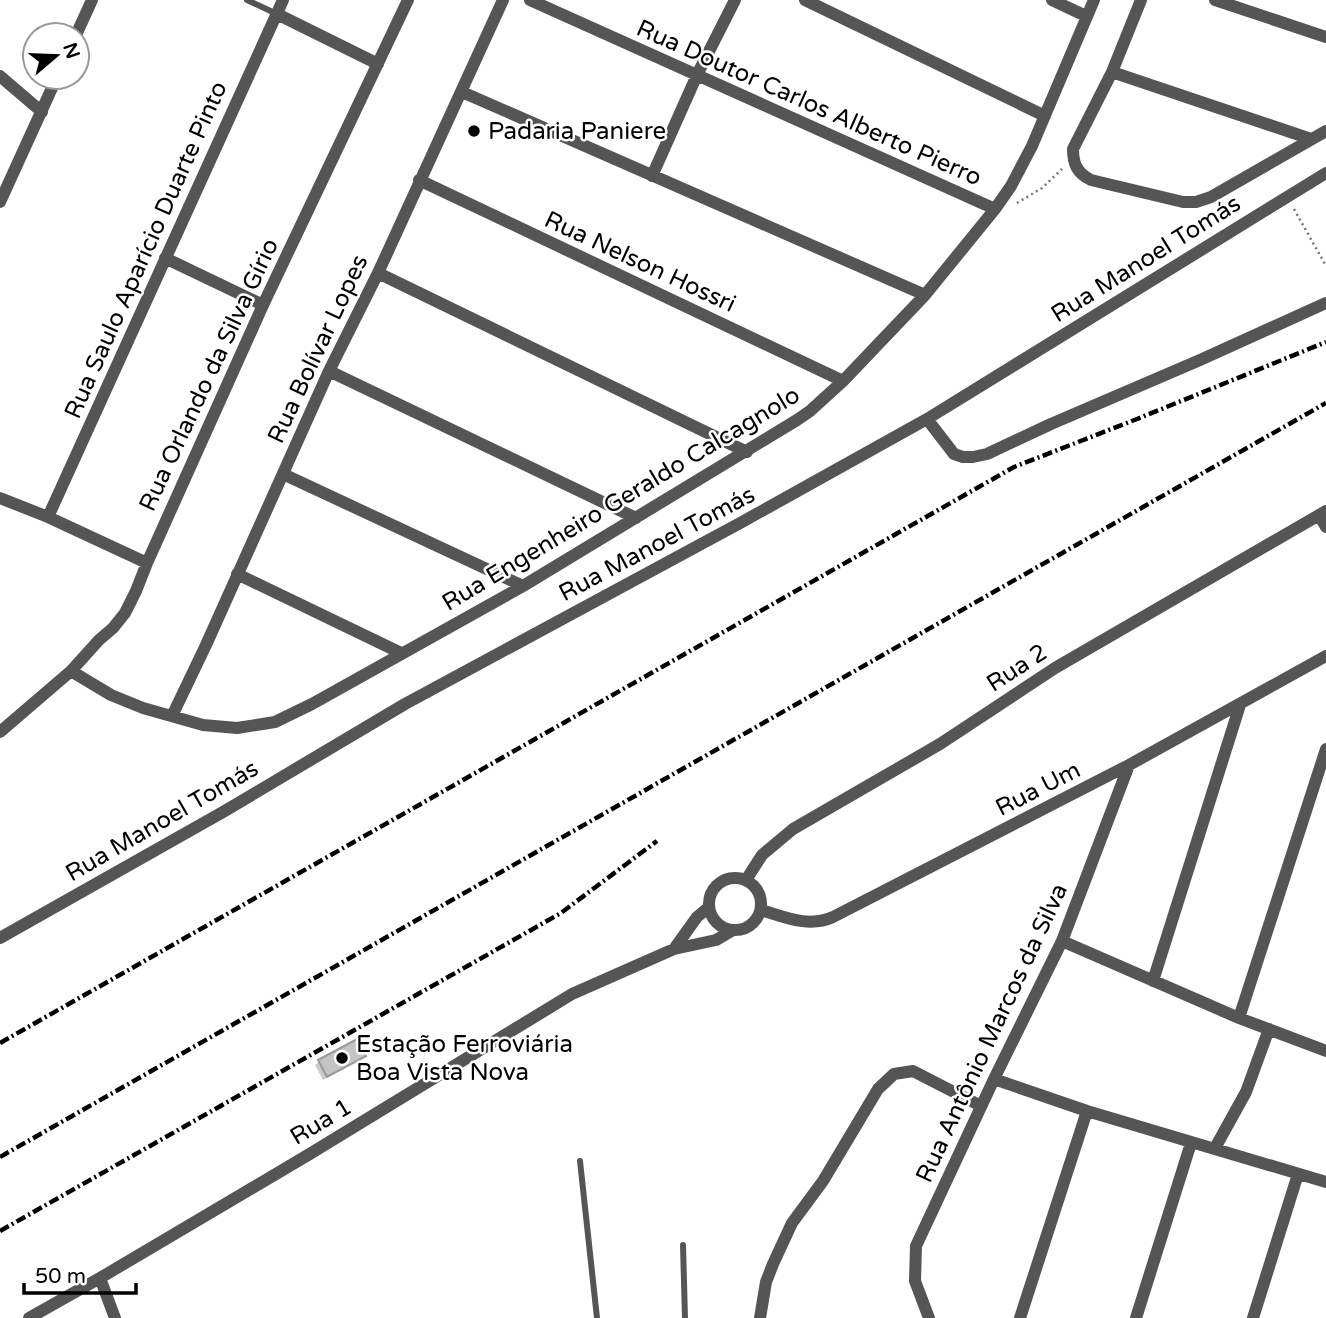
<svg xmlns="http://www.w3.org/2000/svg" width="1326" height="1318" viewBox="0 0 1326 1318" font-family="'Varela Round',sans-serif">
<rect width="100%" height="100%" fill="#fff"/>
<path fill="#0003" d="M364,1055L360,1059L323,1080L315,1065L319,1062Z"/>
<path fill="#c4c4c4" stroke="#999" stroke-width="2" d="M357,1039L366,1056L327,1077L318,1060Z"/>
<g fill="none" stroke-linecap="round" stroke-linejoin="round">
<path stroke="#777" stroke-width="2.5" stroke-dasharray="2 3.5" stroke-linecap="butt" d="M1017,203L1042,188L1062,169
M1294,209L1326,266"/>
<path stroke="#555" stroke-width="6" d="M247,0L277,14
M580,1161L597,1318
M683,1245L685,1318"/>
<path stroke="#555" stroke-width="12" d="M530,0L995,209
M805,0L1045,116
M1052,0L1086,16
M1141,0L1112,72L1073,149C1073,164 1077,173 1091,180L1183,202H1196L1211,197L1326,131
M1215,0L1326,37
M277,14L378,64
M76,35L92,0
M1112,72L1311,139
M0,76L42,112
M462,92L925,295
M652,176L697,75L735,0
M419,180L843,381
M0,202L57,77
M165,258L263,305
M378,273L747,452
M329,371L636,518
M927,419L954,454L963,457H973L987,454L1051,424L1200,360L1326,303
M283,474L523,586
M0,498L48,517L147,563
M1319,515L1326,527
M48,517L283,0
M237,574L401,653
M71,671L111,695L143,708L203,725L237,728L275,722L312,704L523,586L797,420L810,411L843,381L925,295L995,209L1011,186L1032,146L1094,0
M172,716L206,645L329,371L378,273L503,0
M0,732L71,671L99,640L113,628L125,613L136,591L147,563L263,305L408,0
M709 904a26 26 0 1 1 52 0a26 26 0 1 1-52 0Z
M746,880L762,855L793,829L940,744L1055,668L1326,511
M761,910C785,917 809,928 833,917L1129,765L1326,656
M0,938L223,812L405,704L742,522L927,419L1326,173
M1062,941L1239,1018L1326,1051
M674,949L697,917L709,907
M1153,981L1240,705
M1239,1018L1326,749
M994,1079L1087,1111L1326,1182
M1215,1148L1246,1092L1269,1029
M100,1278L115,1318
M29,1318L100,1278L308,1155L572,994L674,949L716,940L733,930
M760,1318L766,1282L773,1264L792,1223L823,1181L878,1089L894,1074L913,1071L981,1106
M929,1318L915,1281L916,1246L994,1079L1062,941L1129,765
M1020,1318L1087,1111
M1136,1318L1191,1143
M1253,1318L1298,1174"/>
<path stroke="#000" stroke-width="4.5" stroke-dasharray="10 3.5 2 3.5" stroke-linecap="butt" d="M0,1043L1014,467L1137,419L1326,342
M0,1157L1326,403
M0,1231L561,913L657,841"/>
</g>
<g fill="#000" stroke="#fff" stroke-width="2.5">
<circle cx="474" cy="131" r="7"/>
<circle cx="342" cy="1058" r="7"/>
</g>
<g text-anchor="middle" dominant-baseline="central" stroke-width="5" stroke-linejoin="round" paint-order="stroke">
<g font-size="24" fill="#000" stroke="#fff">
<text transform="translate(809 103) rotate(24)">Rua Doutor Carlos Alberto Pierro</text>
<text transform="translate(146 250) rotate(-66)">Rua Saulo Aparício Duarte Pinto</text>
<text transform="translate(1146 259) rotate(-32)">Rua Manoel Tomás</text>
<text transform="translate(640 262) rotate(25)">Rua Nelson Hossri</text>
<text transform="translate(318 349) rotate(-65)">Rua Bolívar Lopes</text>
<text transform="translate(209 375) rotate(-65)">Rua Orlando da Silva Gírio</text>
<text transform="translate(621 499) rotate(-31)">Rua Engenheiro Geraldo Calcagnolo</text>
<text transform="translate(657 544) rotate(-28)">Rua Manoel Tomás</text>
<text transform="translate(1017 668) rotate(-33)">Rua 2</text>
<text transform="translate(1038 789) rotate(-27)">Rua Um</text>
<text transform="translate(162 821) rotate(-30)">Rua Manoel Tomás</text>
<text transform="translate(992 1033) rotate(-65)">Rua Antônio Marcos da Silva</text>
<text transform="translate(321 1122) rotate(-31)">Rua 1</text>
</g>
<g font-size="24" fill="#000" stroke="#fff" text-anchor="start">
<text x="488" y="131">Padaria Paniere</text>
<text x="356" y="1044">Estação Ferroviária<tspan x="356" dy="28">Boa Vista Nova</tspan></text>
</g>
</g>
<g transform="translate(56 56) rotate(71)"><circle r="33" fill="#ffffff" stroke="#999999" stroke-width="2"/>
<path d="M0-5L12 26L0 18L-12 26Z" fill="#000000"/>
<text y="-10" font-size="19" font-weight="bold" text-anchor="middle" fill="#000000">N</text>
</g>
<path d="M24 1283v10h112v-10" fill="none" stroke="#000000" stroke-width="3.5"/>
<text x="35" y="1283" font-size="21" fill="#000000" stroke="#ffffff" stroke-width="5" paint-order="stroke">50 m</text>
</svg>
